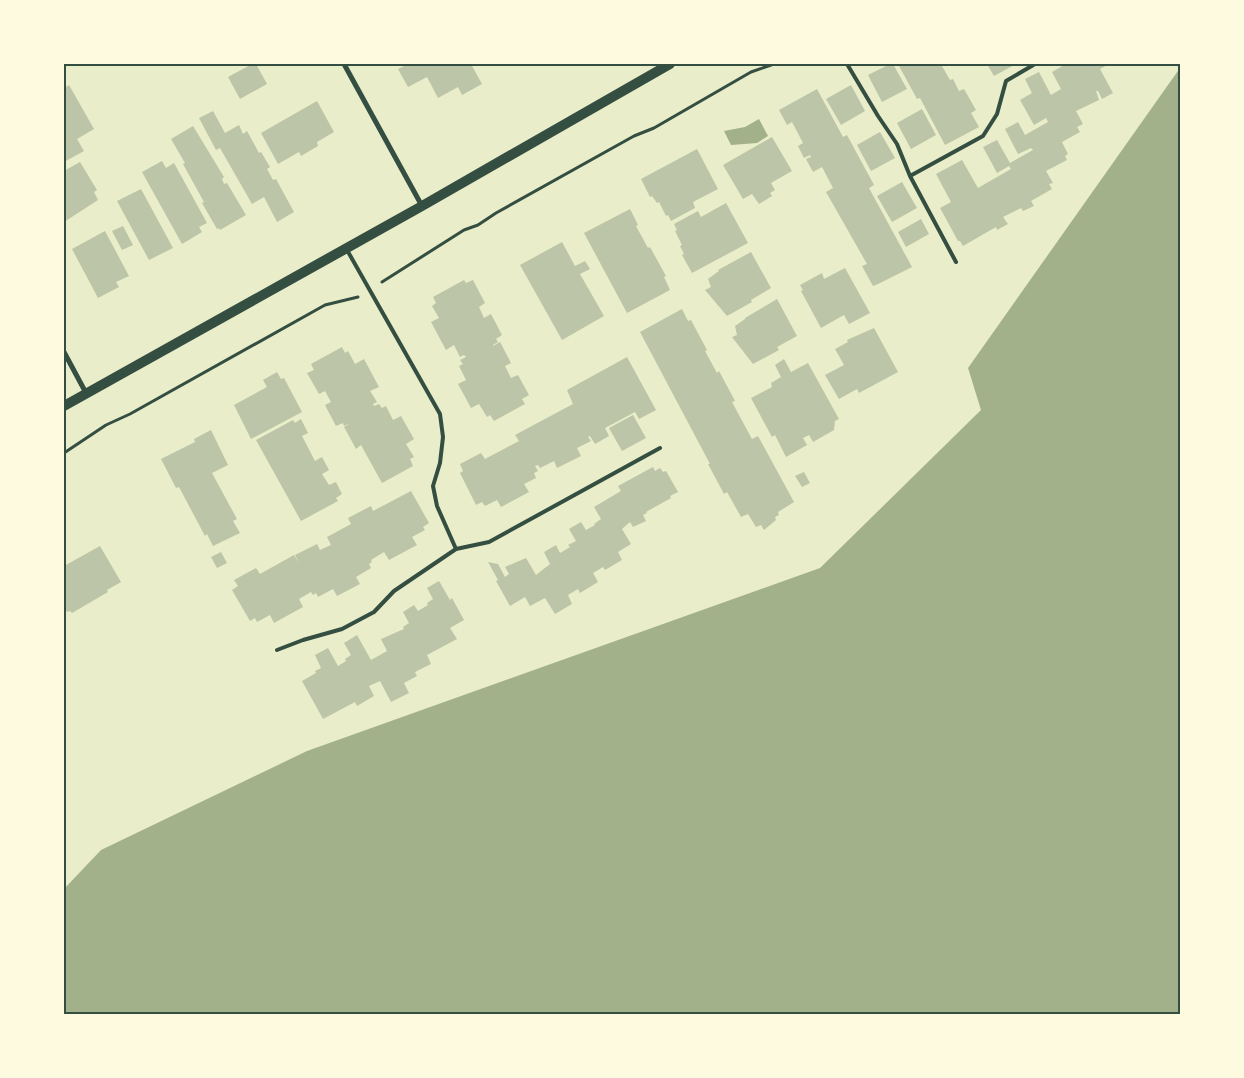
<svg xmlns="http://www.w3.org/2000/svg" width="1244" height="1078" viewBox="0 0 1244 1078" font-family="Lato,sans-serif">
<rect width="100%" height="100%" fill="#e9edc9"/>
<path fill="#a3b18a" d="M1180,68V1014H64V889L101,850L307,751L820,568L981,410L968,368Z
M759,119L768,136L757,143L731,145L724,131L745,127Z"/>
<path fill="#bcc5a7" d="M252,64H256L267,84L240,99L228,77Z
M408,64H471L482,84L462,95L458,87L438,98L427,77L408,87L398,69Z
M890,64H893L907,89L882,102L868,75Z
M898,64H947L942,66L950,80L953,79L959,91L964,89L976,110L971,113L979,127L945,145L920,98L917,99Z
M987,64H1016L994,76Z
M1066,64H1109L1100,69L1113,93L1102,99L1098,91H1096L1099,100L1076,111L1083,124L1077,127L1080,132L1062,142L1068,154L1065,156L1067,160L1046,171L1053,183L1049,184L1052,189L1031,201L1034,206L1023,211L1021,208L1003,217L1008,224L997,230L996,227L963,246L960,241H958L940,208L951,202L936,174L962,160L978,188L1011,169L1009,166L997,173L983,147L997,140L1010,163L1033,150L1031,148L1018,154L1005,129L1018,122L1025,135L1048,122L1046,118L1034,125L1020,100L1032,93L1025,79L1039,72L1051,95L1061,89L1052,72Z
M69,85L94,129L77,139L84,151L64,162V88Z
M851,85L865,111L841,125L826,99Z
M817,89L843,137L847,135L874,185L869,188L912,267L878,284L873,286L862,266L867,264L826,192L833,188L822,167L813,172L806,159L811,157L810,155L804,158L798,146L803,143L792,122L787,125L779,110Z
M317,101L334,132L317,142L318,146L301,156L299,152L278,164L261,133Z
M922,109L936,135L911,149L897,123Z
M213,111L225,133L239,125L243,134L247,131L259,153L261,152L270,167L267,169L273,180L276,179L294,212L277,222L264,197L252,204L220,148L216,150L199,118Z
M193,126L224,177L222,179L224,184L227,183L246,215L220,230L219,228L217,229L202,203L204,202L183,164L185,163L171,139Z
M880,132L895,158L871,171L857,145Z
M772,137L792,171L771,183L775,190L770,193L772,196L759,204L752,194L743,199L723,165Z
M697,149L718,189L693,202L695,208L671,221L668,215L666,216L659,202L657,203L652,196L650,197L641,179Z
M162,161L166,168L174,163L207,223L199,227L202,232L182,244L142,172Z
M80,162L97,190L94,192L98,200L64,222V171Z
M902,182L917,208L892,222L877,196Z
M141,189L173,248L149,260L117,201Z
M726,203L748,243L692,273L682,255L684,254L680,246L682,245L675,231L677,230L674,224L698,211L701,217Z
M630,209L638,225L636,226L648,248L650,247L666,276L664,277L670,290L627,313L584,233Z
M921,219L929,234L906,247L898,232Z
M123,226L133,245L122,250L112,231Z
M105,231L129,276L116,282L119,287L98,298L72,249Z
M562,242L575,266L585,261L590,269L580,274L604,316L562,340L520,265Z
M751,252L771,288L751,300L752,302L727,316L705,290L711,287L708,279L719,271L718,270Z
M845,268L870,313L849,324L844,315L821,328L801,291L803,290L800,285L822,273L824,279Z
M464,280L466,283L473,280L485,303L479,307L484,318L491,314L502,335L496,339L498,342L493,345V346L500,342L511,363L505,366L511,378L518,375L529,395L522,399L525,404L494,421L490,415L487,417L479,404L471,408L458,384L466,380L459,366L463,364L460,360L466,357L464,355L460,357L454,345L446,350L431,322L439,318L432,306L436,303L433,297Z
M777,299L797,336L777,347L779,350L753,364L732,337L737,335L735,326L745,319V318Z
M682,309L688,321L691,320L707,350L705,351L717,373L719,371L735,401L732,402L752,439L758,436L794,502L778,512L779,515L775,517L776,520L764,530L761,525L756,527L748,514L741,517L727,492L724,494L708,464H710L640,332Z
M874,328L898,372L859,393L857,389L839,399L825,375L844,365L835,349L848,342L847,340Z
M342,347L345,353L348,351L355,364L364,359L379,387L370,391L377,402L373,404L374,406L379,404L382,408L386,406L393,420L401,416L414,439L406,444L414,457L410,459L413,466L382,483L361,445L356,449L344,427L350,423L344,426L343,423L336,426L325,405L331,402L325,391L319,394L307,373L314,370L311,364Z
M627,357L656,410L639,419L635,412L605,428L609,436L595,444L590,436L588,437L591,441L577,448L581,456L557,468L554,461L540,468L538,465L535,466L538,471L534,473L536,478L524,484L529,492L501,507L497,500L485,506L482,502L476,505L460,473L463,471L460,464L481,453L485,459L519,441L515,435L573,404L567,390Z
M784,359L791,372L808,363L839,419L835,421L834,430L813,442L809,435L803,438L807,445L786,457L775,435L772,437L751,398L772,387L771,383L781,377L775,365Z
M277,372L281,379L284,378L302,412L251,439L234,405L267,387L263,380Z
M633,415L646,438L622,451L609,428Z
M301,419L308,433L302,436L315,461L322,457L329,470L322,474L329,485L336,482L342,494L336,498L338,501L301,521L256,440L293,420L295,423Z
M211,430L228,465L212,473L237,519L233,521L240,533L213,546L207,534L205,536L179,487L176,488L161,459L195,442L194,439Z
M653,467L655,471L660,468L663,472L666,471L678,492L670,496L671,498L646,512L647,513L643,515L646,521L633,527L630,522L622,529L631,544L618,552L622,560L605,570L603,567L593,573L598,582L580,593L578,589L568,595L572,604L555,614L545,598L530,606L525,597L510,606L496,581L498,580L488,562L498,564L505,577L509,574L505,567L526,558L536,575L550,564L544,552L556,545L560,553L570,547L568,545L576,541L569,529L581,522L586,530L595,525L594,524L601,519L594,507L621,491L618,486Z
M804,472L810,483L802,487L795,476Z
M411,491L429,523L423,527L425,530L412,537L417,545L389,560L384,552L371,560L372,562L369,564L371,568L356,577L360,584L337,596L333,589L318,597L316,593L313,595L311,592L299,599L303,607L274,623L270,615L257,622L255,618L250,621L232,590L238,586L234,580L256,568L260,574L294,555L299,563L295,555L317,544L320,550L331,545L327,537L351,524L348,518L371,506L373,511Z
M100,546L121,582L107,590L108,592L72,613L70,611L67,612L64,606V566Z
M221,552L227,563L217,568L211,557Z
M439,581L450,600L452,598L464,620L450,628L457,639L427,655L431,664L415,672L417,676L404,683L409,693L391,702L380,681L369,686L374,696L357,706L355,702L323,719L302,681L316,673L315,671L321,668L315,655L328,648L338,666L346,661L345,659L351,655L344,643L357,635L371,660L387,651L381,639L404,629L403,627L409,623L403,612L414,605L418,611L428,605L427,603L433,599L427,588Z"/>
<g fill="none" stroke-linecap="round" stroke-linejoin="round">
<path stroke="#344e41" stroke-width="3" d="M382,282L464,230L478,225L496,213L634,136L654,128L751,72L774,64
M64,453L106,425L130,414L325,305L358,297"/>
<path stroke="#344e41" stroke-width="4" d="M847,64L878,116L897,144L910,176L956,262
M910,176L983,136L997,114L1006,81L1035,64
M347,250L440,414L443,437L440,463L433,486L437,506L456,549
M277,650L303,640L342,629L374,612L394,591L456,549L489,542L660,448"/>
<path stroke="#344e41" stroke-width="5" d="M344,64L422,206
M64,352L86,393"/>
<path stroke="#344e41" stroke-width="10" d="M64,406L422,206L670,64"/>
</g>
<rect width="1244" height="1078" fill="none" stroke="#fefae0" stroke-width="130"/>
<rect x="65" y="65" width="1114" height="948" fill="none" stroke="#344e41" stroke-width="2"/>
</svg>
